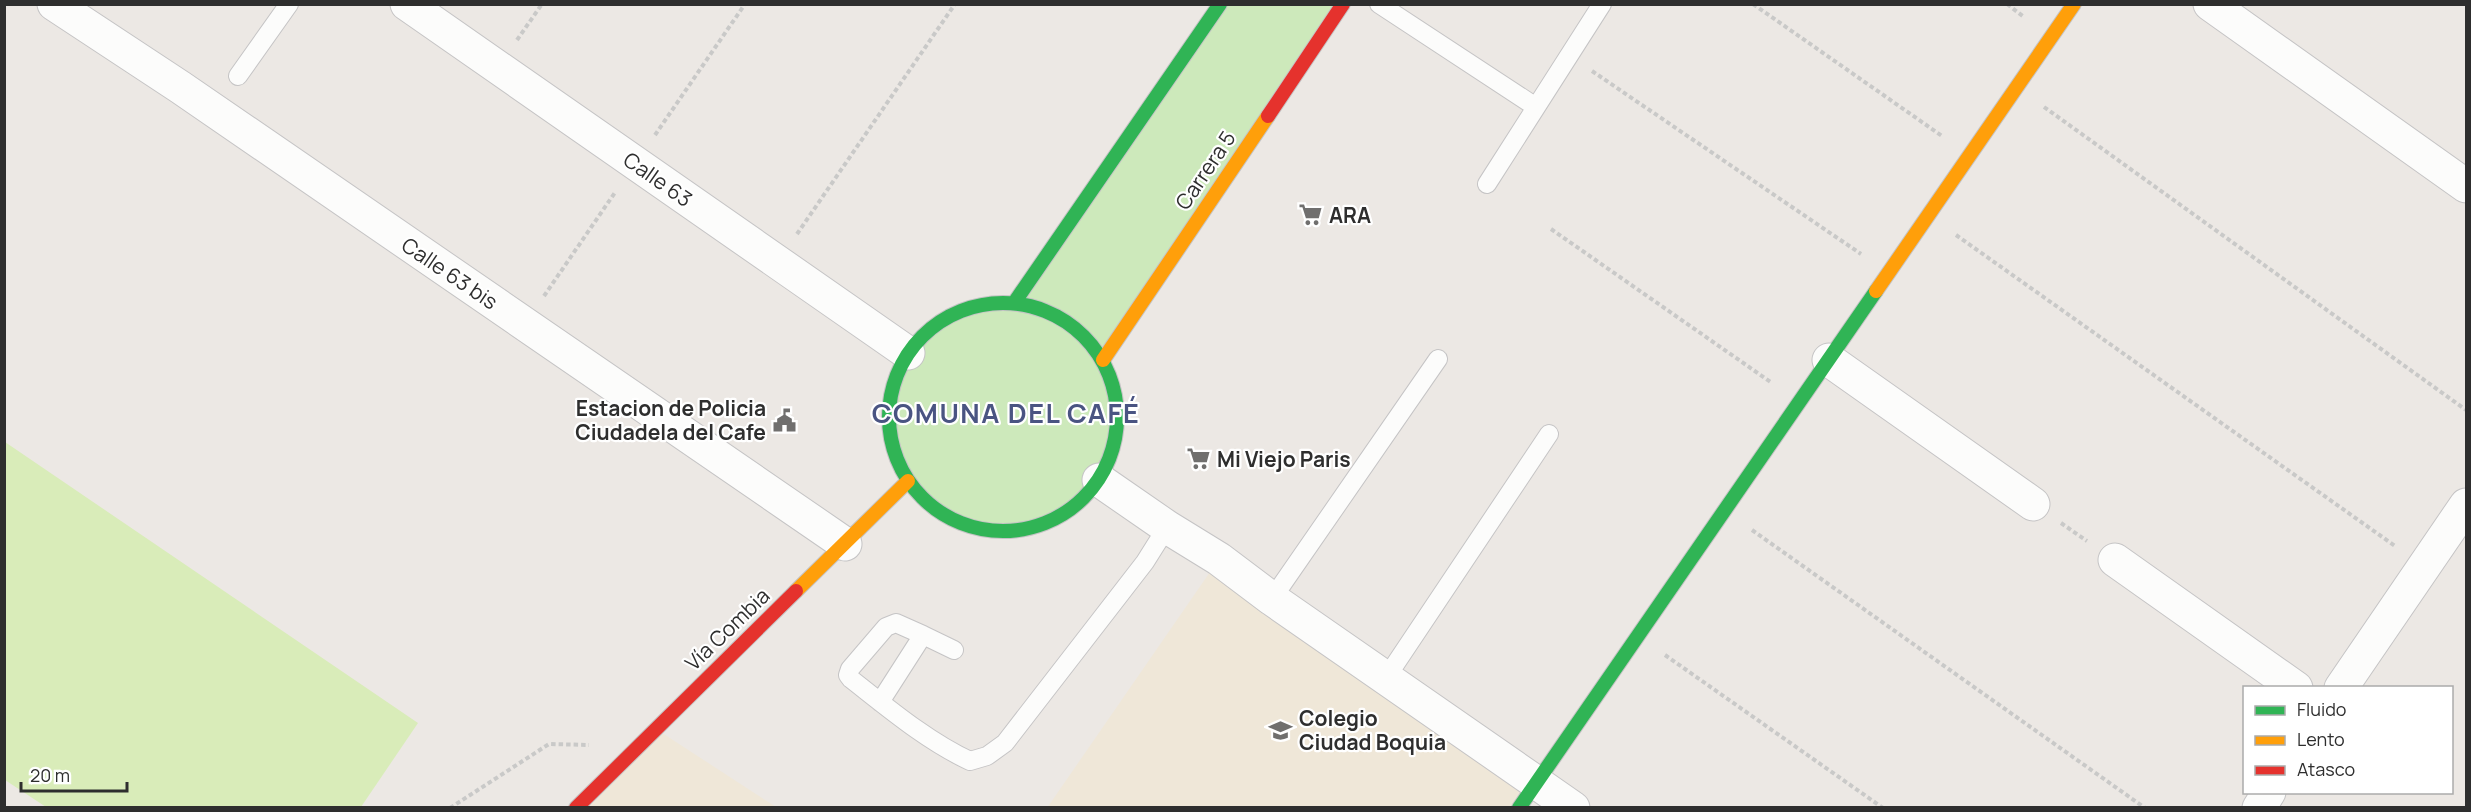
<svg xmlns="http://www.w3.org/2000/svg" width="2471" height="812" viewBox="0 0 2471 812" font-family="Manrope,sans-serif">
<rect width="100%" height="100%" fill="#ece8e4"/>
<path fill="#efe7d8" d="M1219,559L1537,782L1519,807L1047,808Z
M656,729L776,807L576,808Z"/>
<path fill="#cde9bb" d="M1220,5H1343L1103,360C1121,408 1125,450 1089,491C1068,516 1038,531 1006,531C907,531 851,418 917,343C928,331 941,319 957,313C976,305 994,304 1014,303Z"/>
<path fill="#d9ecb9" d="M5,442L418,723L361,807H46L5,780Z"/>
<g fill="none" stroke-linecap="round" stroke-linejoin="round">
<defs>
<path id="lane" d="M1379,4L1536,107
M238,76L289,4
M1487,184L1602,4
M1272,599L1438,359
M923,635L896,623L886,627L850,669L848,675L851,679C888,708 927,741 970,761L987,756L1005,743L1145,562L1167,527
M1386,678L1549,434
M880,702L923,635L954,650"/>
<path id="street" d="M54,4L180,87L845,544
M407,4L908,353
M2210,4L2466,186
M1829,360L2033,504
M1099,480L1167,527L1219,559L1272,599L1573,808
M2115,560L2296,688
M2341,688L2466,505
M2259,808L2269,792"/>
<path id="fast" d="M1014,303L1220,4
M889 417a114 114 0 1 1 228 0a114 114 0 1 1-228 0Z
M1519,808L1876,291"/>
<path id="slow" d="M1876,291L2074,4
M1103,360L1268,116
M796,591L908,481"/>
<path id="jam" d="M1268,116L1343,4
M576,808L796,591"/>
</defs>
<use href="#lane" stroke="#c5c4c5" stroke-width="20"/>
<use href="#street" stroke="#c5c4c5" stroke-width="35"/>
<use href="#fast" stroke="#c5c4c5" stroke-width="16"/>
<use href="#slow" stroke="#c5c4c5" stroke-width="16"/>
<use href="#jam" stroke="#c5c4c5" stroke-width="16"/>
<path stroke="#c9c9c8" stroke-width="4" stroke-dasharray="4.5 3" stroke-linecap="butt" d="M1753,4L1942,136
M2007,4L2024,17
M517,40L542,4
M1592,71L1861,254
M2044,107L2466,410
M655,135L745,4
M1551,229L1772,383
M797,234L955,4
M1956,235L2395,546
M544,296L616,191
M2061,523L2087,541
M1752,530L2145,808
M1665,655L1883,808
M450,808L549,744L589,745"/>
<use href="#lane" stroke="#fcfcfb" stroke-width="18"/>
<use href="#street" stroke="#fcfcfb" stroke-width="33"/>
<use href="#fast" stroke="#30b455" stroke-width="14"/>
<use href="#slow" stroke="#ff9f0a" stroke-width="14"/>
<use href="#jam" stroke="#e5322d" stroke-width="14"/>
</g>
<defs>
<symbol id="supermarket-bare" viewBox="-9 -9 18 18"><path d="M-6-5.5h2.5l.6 2H6L4.5 2H-2.5L-4.4-4H-6ZM-1.5 3.2a1.3 1.3 0 1 0 .1 0ZM3 3.2a1.3 1.3 0 1 0 .1 0Z" fill="#706f6e" stroke="#fff" stroke-width="2.5" paint-order="stroke"/></symbol>
<symbol id="civic-bare" viewBox="-9 -9 18 18"><path d="M-.6-6.5H3V-4.5H.6V-3L4-1V1h2V6H-6V1h2V-1L-.6-3ZM-1.2 2.5V6h2.4V2.5Z" fill="#706f6e" stroke="#fff" stroke-width="2.5" paint-order="stroke"/></symbol>
<symbol id="school-bare" viewBox="-9 -9 18 18"><path d="M0-5L7-2L0 1L-7-2ZM-4 1L0 2.5L4 1V4Q0 6-4 4Z" fill="#706f6e" stroke="#fff" stroke-width="2.5" paint-order="stroke"/></symbol>
</defs>
<g fill-rule="evenodd">
<use href="#supermarket-bare" x="1294" y="198" width="33" height="33"/>
<use href="#civic-bare" x="768" y="404" width="33" height="33"/>
<use href="#supermarket-bare" x="1182" y="442" width="33" height="33"/>
<use href="#school-bare" x="1264" y="714" width="33" height="33"/>
</g>
<g text-anchor="middle" dominant-baseline="central" stroke-width="4.5" stroke-linejoin="round" paint-order="stroke">
<g font-size="21" fill="#2e2e2e" stroke="#fff">
<text transform="translate(1205 170) rotate(-56)">Carrera 5</text>
<text transform="translate(658 179) rotate(35)">Calle 63</text>
<text transform="translate(450 273) rotate(34)">Calle 63 bis</text>
<text transform="translate(727 629) rotate(-44)">Vía Combia</text>
</g>
<g font-size="21" font-weight="bold" fill="#2e2e2e" stroke="#fff" text-anchor="start">
<text x="1329" y="215">ARA</text>
<text x="766" y="408" text-anchor="end">Estacion de Policia<tspan x="766" dy="24">Ciudadela del Cafe</tspan></text>
<text x="1217" y="459">Mi Viejo Paris</text>
<text x="1299" y="718">Colegio<tspan x="1299" dy="24">Ciudad Boquia</tspan></text>
</g>
<g font-size="27" font-weight="bold" letter-spacing="1.5" fill="#4a5482" stroke="#fff">
<text x="1006" y="412">COMUNA DEL CAFÉ</text>
</g>
</g>
<rect width="2471" height="812" fill="none" stroke="#2e2e2e" stroke-width="12"/>
<rect x="2243" y="686" width="210" height="108" fill="#ffffff" stroke="#ababab" stroke-width="1.5"/>
<rect x="2255" y="706" width="30" height="9" fill="#30b455" stroke="#ababab" stroke-width="1.5"/>
<text x="2297" y="716" font-size="18" fill="#2e2e2e">Fluido</text>
<rect x="2255" y="736" width="30" height="9" fill="#ff9f0a" stroke="#ababab" stroke-width="1.5"/>
<text x="2297" y="746" font-size="18" fill="#2e2e2e">Lento</text>
<rect x="2255" y="766" width="30" height="9" fill="#e5322d" stroke="#ababab" stroke-width="1.5"/>
<text x="2297" y="776" font-size="18" fill="#2e2e2e">Atasco</text>
<path d="M21 782v9h106v-9" fill="none" stroke="#2e2e2e" stroke-width="3"/>
<text x="30" y="782" font-size="18" fill="#2e2e2e" stroke="#ffffff" stroke-width="4.5" paint-order="stroke">20 m</text>
</svg>
